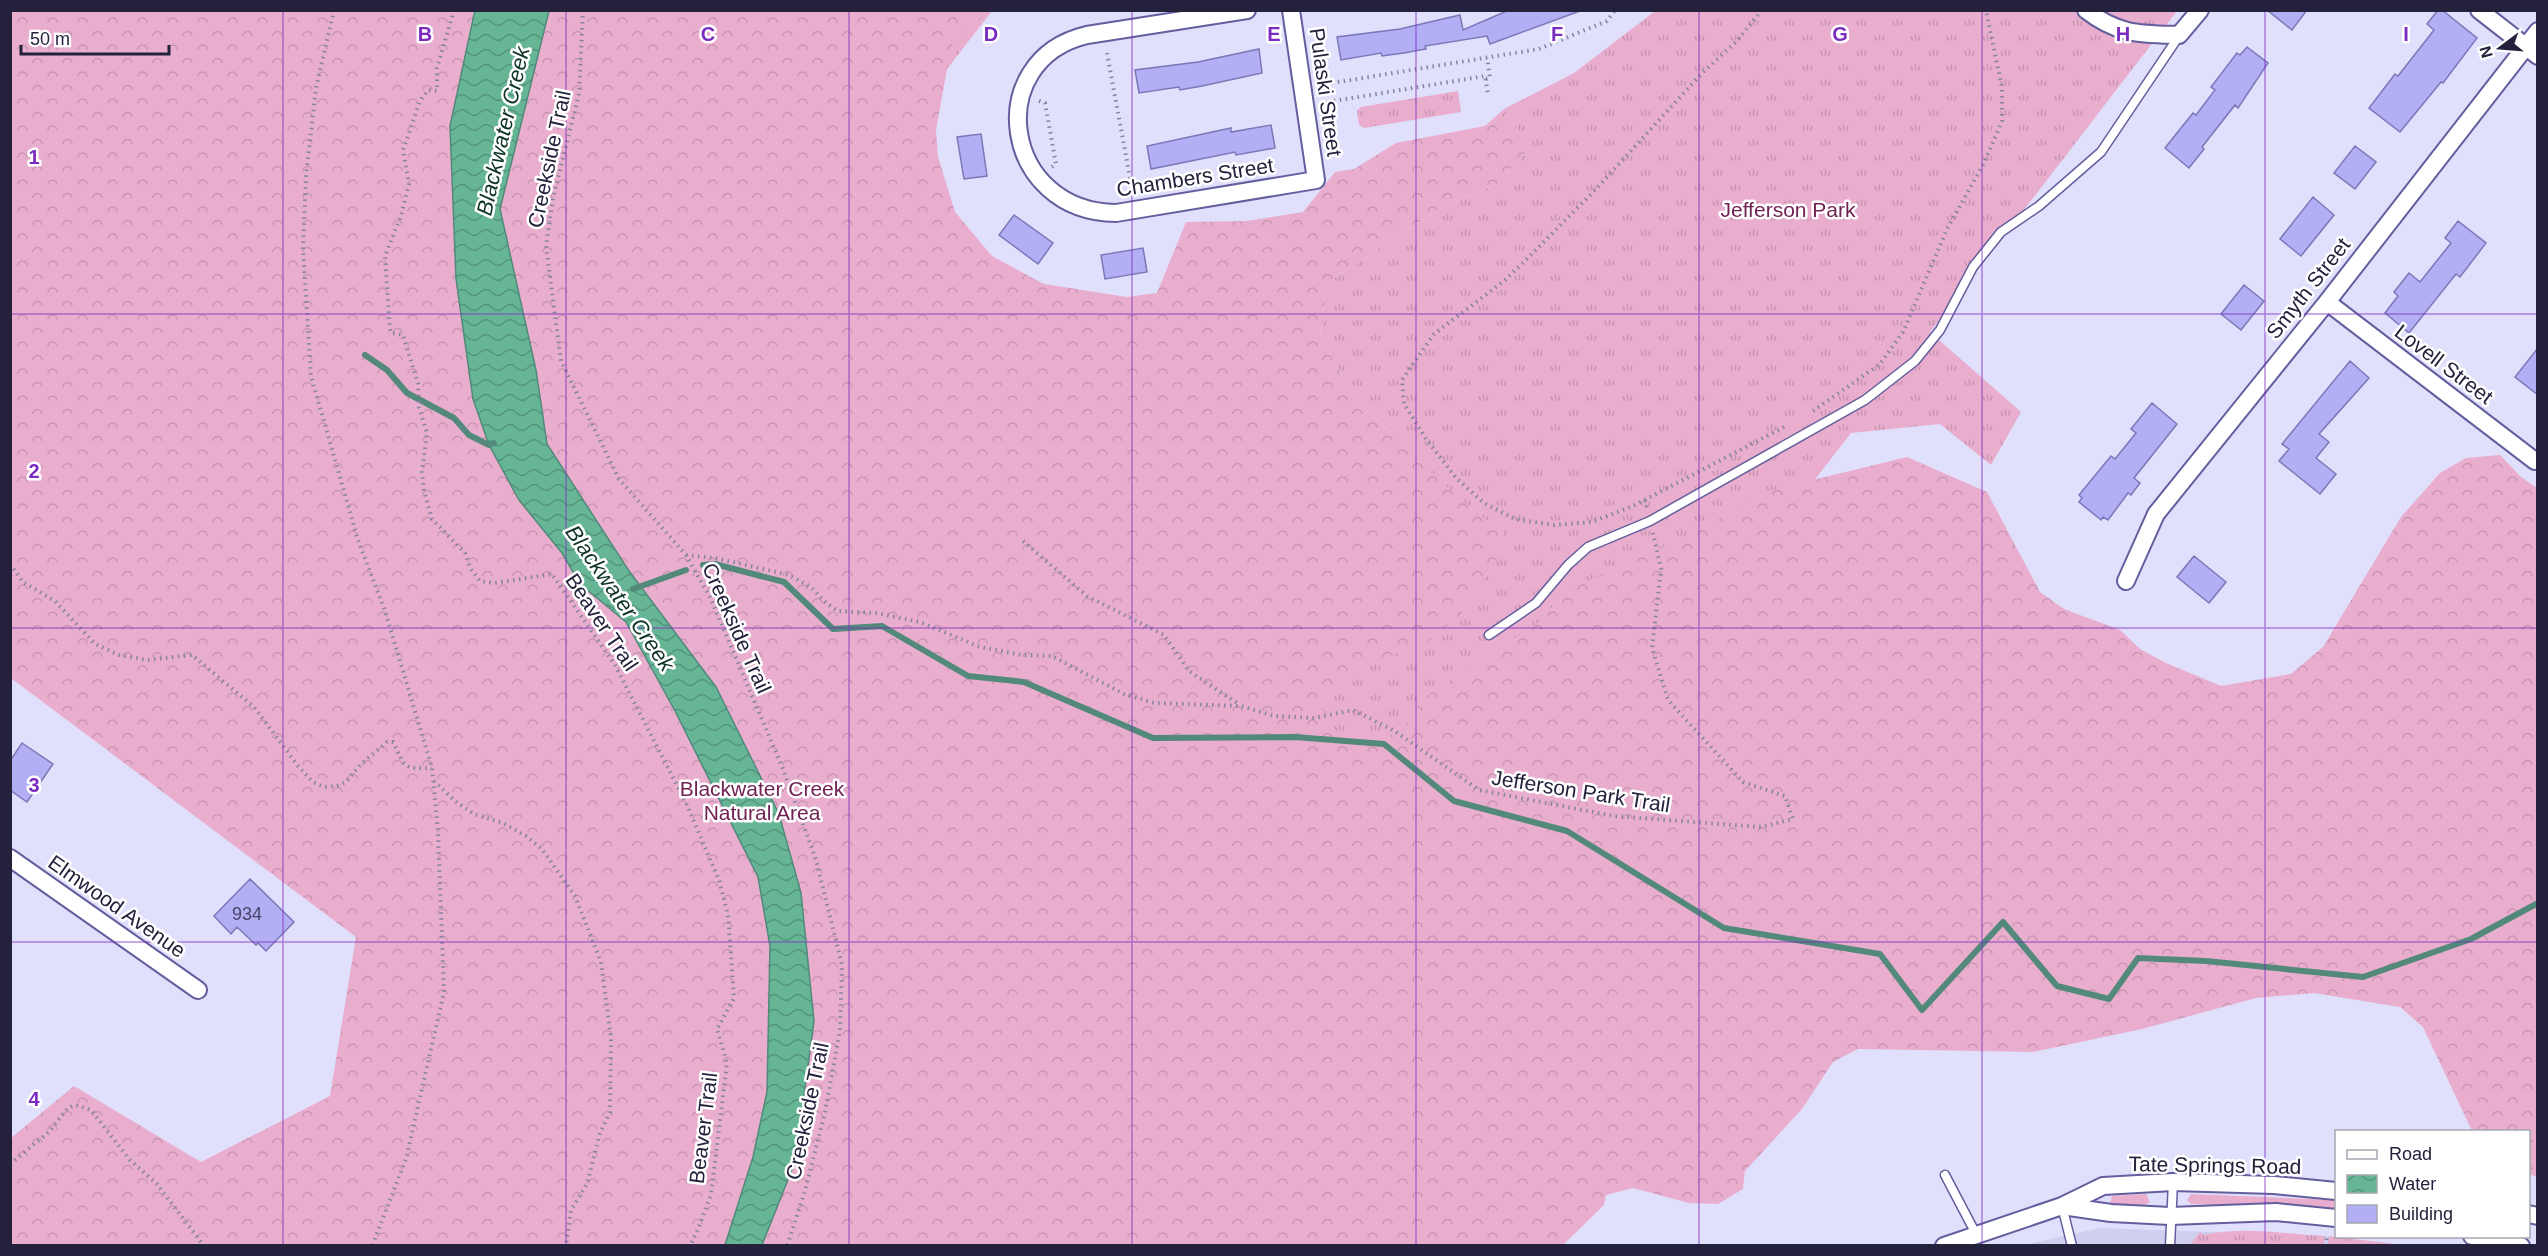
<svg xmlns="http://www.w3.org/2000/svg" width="2548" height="1256" viewBox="0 0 2548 1256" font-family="Helvetica,sans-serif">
<defs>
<pattern id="grass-tufts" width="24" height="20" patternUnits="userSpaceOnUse" patternTransform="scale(1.5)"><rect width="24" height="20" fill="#e9aecd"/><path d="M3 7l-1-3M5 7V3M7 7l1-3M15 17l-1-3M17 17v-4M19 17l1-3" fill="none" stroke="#c895b1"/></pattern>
<pattern id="forest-crowns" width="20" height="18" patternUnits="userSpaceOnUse" patternTransform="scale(1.5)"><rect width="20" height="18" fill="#e9aecd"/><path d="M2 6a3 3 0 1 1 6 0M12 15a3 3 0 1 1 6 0" fill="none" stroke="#c895b1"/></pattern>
<pattern id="water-waves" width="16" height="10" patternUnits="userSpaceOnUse" patternTransform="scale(1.5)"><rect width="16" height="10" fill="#66b696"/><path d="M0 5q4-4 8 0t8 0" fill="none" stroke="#54947c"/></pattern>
</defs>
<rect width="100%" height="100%" fill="#e0dffc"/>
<path fill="#d0cfef" d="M2100,1228L2326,1236L2405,1245L2020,1246Z"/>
<path fill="url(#grass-tufts)" d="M262,11H992L763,306L1390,432L1358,402L1320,337L1327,283L1435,211L1497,184L1529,149L1504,109L1574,73L1655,11H2177L1930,332L2021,412L1991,465L1940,424L1851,433L1705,621L1010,1246L335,1245L387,1056Z
M1458,91L1461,112L1364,128L1359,125L1357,111L1361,107Z
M2146,1194L2150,1202L2145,1205L2113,1206L2110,1203L2112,1196Z
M2191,1194L2336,1200V1210L2191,1204L2187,1200Z
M2200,1232L2204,1235C2242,1226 2286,1234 2325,1236L2324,1245H2190Z
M2329,1236L2403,1245H2328Z"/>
<path fill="url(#forest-crowns)" d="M10,11H475L450,126L456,279L473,399L489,445L580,584L626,621L675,711L758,877L770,946L767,1092L753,1157L725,1245H11V1138L74,1086L201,1162L330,1096L356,937L11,678Z
M549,11H991L970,26L951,47L936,130L938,157L955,212L992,256L1044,284L1127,297L1157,293L1186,222L1247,221L1303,212L1335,172L1354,169L1396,143L1485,126L1504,109L1529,149L1497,184L1435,211L1327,283L1320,337L1358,402L1476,514L1504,529L1498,558L1460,615L1423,646L1361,664L1323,707L1332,732L1357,746L1385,740L1407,722L1425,697L1541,621L1560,597L1585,582L1690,534L1768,491L1907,457L1987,492L2040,592L2064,609L2120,630L2140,649L2166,663L2221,686L2291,674L2323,647L2401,517L2440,473L2466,458L2500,455L2521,477L2537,488V1177L2529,1174L2528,1132L2472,1131L2423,1027L2400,1007L2314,993L2256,998L2142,1029L2033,1052L1858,1049L1833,1062L1802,1109L1745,1171L1743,1189L1718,1204L1689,1203L1633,1188L1606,1195L1604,1205L1563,1245H762L795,1162L814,1021L716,687L629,571L547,444L536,370L500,209Z"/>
<path fill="url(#water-waves)" stroke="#52897b" stroke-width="1.5" d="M475,10L549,11L500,209L536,370L547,444L629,571L716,687L779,814L801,893L814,1021L795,1162L762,1245H725L753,1157L767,1092L770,946L758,877L675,711L626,622L580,584L562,553L519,500L489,445L473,399L456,279L450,126Z"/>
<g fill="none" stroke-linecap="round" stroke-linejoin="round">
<path stroke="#52897b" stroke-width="6" d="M365,355L387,370L407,393L454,418L469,435L489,445L494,443
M703,565L715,564L784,582L833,629L882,626L968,676L1024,682L1153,738L1295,737L1384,744L1454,801L1567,831L1724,928L1880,954L1922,1010L2003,922L2057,986L2109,999L2138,958L2206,961L2363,977L2471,939L2538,903
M633,589L686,570"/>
</g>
<path fill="#b2aff4" stroke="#7b77b8" stroke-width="1.5" d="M1509,10L1580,11L1490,44L1487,36L1425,46L1426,49L1404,53L1382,56L1381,53L1341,60L1337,37L1400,29L1460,15L1463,30Z
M2267,10H2307L2292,30Z
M2438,10H2442L2477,38L2443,83L2441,82L2400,132L2369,108L2395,74L2398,76L2434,30L2427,24Z
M2247,47L2268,63L2238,108L2235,105L2202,147L2204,149L2189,168L2165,148L2193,113L2196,115L2215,90L2211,87L2237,53L2240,55Z
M1259,49L1262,73L1202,86L1180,90L1179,87L1139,93L1135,70L1198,62Z
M1271,125L1275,148L1236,155L1235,152L1151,169L1147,146L1231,128V132Z
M981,134L987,176L964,179L957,137Z
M2355,146L2376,162L2355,189L2334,173Z
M2313,197L2334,215L2301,256L2280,239Z
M1014,215L1053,243L1038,264L999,235Z
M2458,221L2486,243L2460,277L2456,274L2409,333L2385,313L2398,296L2394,292L2409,273L2420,282L2451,243L2445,238Z
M1143,248L1147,272L1105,279L1101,255Z
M2244,285L2264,301L2241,330L2221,314Z
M2538,348V395L2515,377Z
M2350,361L2369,378L2319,434L2329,442L2316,458L2336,474L2320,494L2279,461L2289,449L2282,444Z
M2152,403L2177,424L2134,478L2140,483L2131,495L2128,493L2108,520L2103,517L2101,520L2079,502L2082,498L2079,495L2111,456L2115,459L2136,433L2131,429Z
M2194,556L2226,582L2209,603L2177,577Z
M22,743L53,764L27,802L10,790V761Z
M250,879L294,922L266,951L258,943L256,945L237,927L231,934L214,916Z"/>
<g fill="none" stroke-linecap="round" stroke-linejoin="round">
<defs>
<path id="service" d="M1489,635L1536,603L1568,565L1588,547L1650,521L1865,400L1915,361L1940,330L1973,267L2001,232L2039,206L2101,152L2179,36
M1945,1175L1976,1234
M2062,1206L2072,1246
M2170,1246L2173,1182"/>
<path id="minor" d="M1247,10L1087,35C981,60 1002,212 1116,213L1316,180L1291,10
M2086,10C2118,35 2140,34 2179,35L2200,10
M2479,10L2538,56
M2327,302L2535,461L2538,460
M2126,581L2156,514L2327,302L2538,31
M10,858L198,990
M2062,1206L2111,1213L2170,1216L2276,1212L2336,1218
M2528,1214L2538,1216
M2472,1236L2521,1246
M1944,1246L2062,1206L2103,1186L2173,1182L2274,1185L2336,1191"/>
</defs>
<use href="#service" stroke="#635e9d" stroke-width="11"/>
<use href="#minor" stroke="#635e9d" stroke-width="20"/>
<path stroke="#8684a0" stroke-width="4" stroke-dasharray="1.5 4.5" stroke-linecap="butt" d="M334,10L316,88L306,176L303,248L311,376L358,540L385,611L432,768L438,832L444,992L406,1159L372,1246
M454,10L437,68V91L428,90L420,101L403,150L409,184L401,216L385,256L390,329L391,333L403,335L418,384L419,407L427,433L422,472L424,491L432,519L465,553L470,568L480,581L495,583L552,574L615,665L686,803L719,880L728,915L734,998L717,1029L727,1063L711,1194L699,1227L690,1246
M583,10L579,94L553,198L546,246L561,361L619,479L686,555L711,599L783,769L816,860L842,965L840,1030L825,1112L805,1191L787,1246
M1762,10L1737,41L1702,73L1597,188L1533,253L1504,281L1434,334L1402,380L1404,404L1426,439L1457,479L1484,503L1515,519L1554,525L1592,522L1633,506L1788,425
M1107,53L1133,194
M1486,79L1490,78L1487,58
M1320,85L1539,49L1607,21L1615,10
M1039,101L1045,103L1056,164L1052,167
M1322,103L1485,76L1488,95
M1813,411L1880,364L1903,332L1947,229L1984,163L2002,121V88L1986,10
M1645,500L1647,508
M1023,541L1087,596L1164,635L1189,671L1240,705
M686,555L715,558L789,575L811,587L826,603L838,611L876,613L920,622L980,647L1022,655L1052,656L1124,694L1154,703L1241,706L1274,716L1315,718L1353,710L1393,730L1479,790L1614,816L1761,827L1793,819L1785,796L1743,782L1668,700L1652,648L1661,569L1653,533
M10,564L23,582L55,601L95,644L119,655L147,660L192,655L254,707L298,766L313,782L324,787L337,786L346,782L361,764L387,742H393C406,768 402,769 432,768
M434,781L455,801L474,814L503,823L526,836L542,849L575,896L601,962L611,1038L610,1112L600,1133L587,1184L571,1210L566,1246
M10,1164L49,1132L67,1109L75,1105L91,1110L130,1160L157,1184L204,1246
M2326,1246L2327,1234"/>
<use href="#service" stroke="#fff" stroke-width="8"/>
<use href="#minor" stroke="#fff" stroke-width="16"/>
</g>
<path fill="none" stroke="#7b2cbf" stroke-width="1.5" stroke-opacity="0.55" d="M283,10V1246M566,10V1246M849,10V1246M1132,10V1246M1416,10V1246M1699,10V1246M1982,10V1246M2265,10V1246M10,314H2538M10,628H2538M10,942H2538"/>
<g text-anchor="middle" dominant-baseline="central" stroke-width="5" stroke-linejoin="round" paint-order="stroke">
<g font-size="18" fill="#474469">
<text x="247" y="914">934</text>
</g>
<g font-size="21" fill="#23213b" stroke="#fff">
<text transform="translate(1326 92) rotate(82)">Pulaski Street</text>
<text transform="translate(549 159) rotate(-78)">Creekside Trail</text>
<text transform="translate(1195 177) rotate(-9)">Chambers Street</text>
<text transform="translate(2308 288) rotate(-52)">Smyth Street</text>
<text transform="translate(2444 364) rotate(37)">Lovell Street</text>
<text transform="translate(602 622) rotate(56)">Beaver Trail</text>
<text transform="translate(737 628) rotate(66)">Creekside Trail</text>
<text transform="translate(1581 791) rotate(9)">Jefferson Park Trail</text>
<text transform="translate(117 906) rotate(35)">Elmwood Avenue</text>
<text transform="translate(807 1111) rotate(-78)">Creekside Trail</text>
<text transform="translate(703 1128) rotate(-83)">Beaver Trail</text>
<text transform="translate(2215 1165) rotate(1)">Tate Springs Road</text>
</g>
<g font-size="21" fill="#702253" stroke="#fff">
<text x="1788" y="209">Jefferson Park</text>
<text x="762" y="788">Blackwater Creek<tspan x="762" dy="24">Natural Area</tspan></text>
</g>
<g font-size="22" font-style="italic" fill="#0f3427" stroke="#fff">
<text transform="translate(503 131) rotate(-77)">Blackwater Creek</text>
<text transform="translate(620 598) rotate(55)">Blackwater Creek</text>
</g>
</g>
<g font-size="20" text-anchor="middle" font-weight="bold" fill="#7b2cbf" stroke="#fff" stroke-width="5" stroke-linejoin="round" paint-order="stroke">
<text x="425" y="41">B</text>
<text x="708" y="41">C</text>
<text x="991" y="41">D</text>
<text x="1274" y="41">E</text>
<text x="1557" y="41">F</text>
<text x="1840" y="41">G</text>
<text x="2123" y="41">H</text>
<text x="2406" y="41">I</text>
<text x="34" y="164">1</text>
<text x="34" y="478">2</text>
<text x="34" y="792">3</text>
<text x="34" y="1106">4</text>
</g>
<rect width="2548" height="1256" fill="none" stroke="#23213b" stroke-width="24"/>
<rect x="2335" y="1130" width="195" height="108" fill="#ffffff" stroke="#a7a6b1" stroke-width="1.5"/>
<rect x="2347" y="1150" width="30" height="9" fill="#ffffff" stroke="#a7a6b1" stroke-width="1.5"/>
<text x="2389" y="1160" font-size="18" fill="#23213b">Road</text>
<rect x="2347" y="1175" width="30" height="18" fill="url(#water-waves)" stroke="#a7a6b1" stroke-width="1.5"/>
<text x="2389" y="1190" font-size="18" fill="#23213b">Water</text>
<rect x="2347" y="1205" width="30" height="18" fill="#b2aff4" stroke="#a7a6b1" stroke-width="1.5"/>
<text x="2389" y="1220" font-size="18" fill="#23213b">Building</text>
<g transform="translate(2500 48) rotate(254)" stroke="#ffffff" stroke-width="4.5" paint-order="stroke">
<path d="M0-4.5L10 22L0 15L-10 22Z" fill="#23213b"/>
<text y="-9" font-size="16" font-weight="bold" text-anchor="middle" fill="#23213b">N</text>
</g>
<path d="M21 45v9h148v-9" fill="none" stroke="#23213b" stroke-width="3"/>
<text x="30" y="45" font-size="18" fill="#23213b" stroke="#ffffff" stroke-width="4.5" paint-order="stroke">50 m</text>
</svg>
